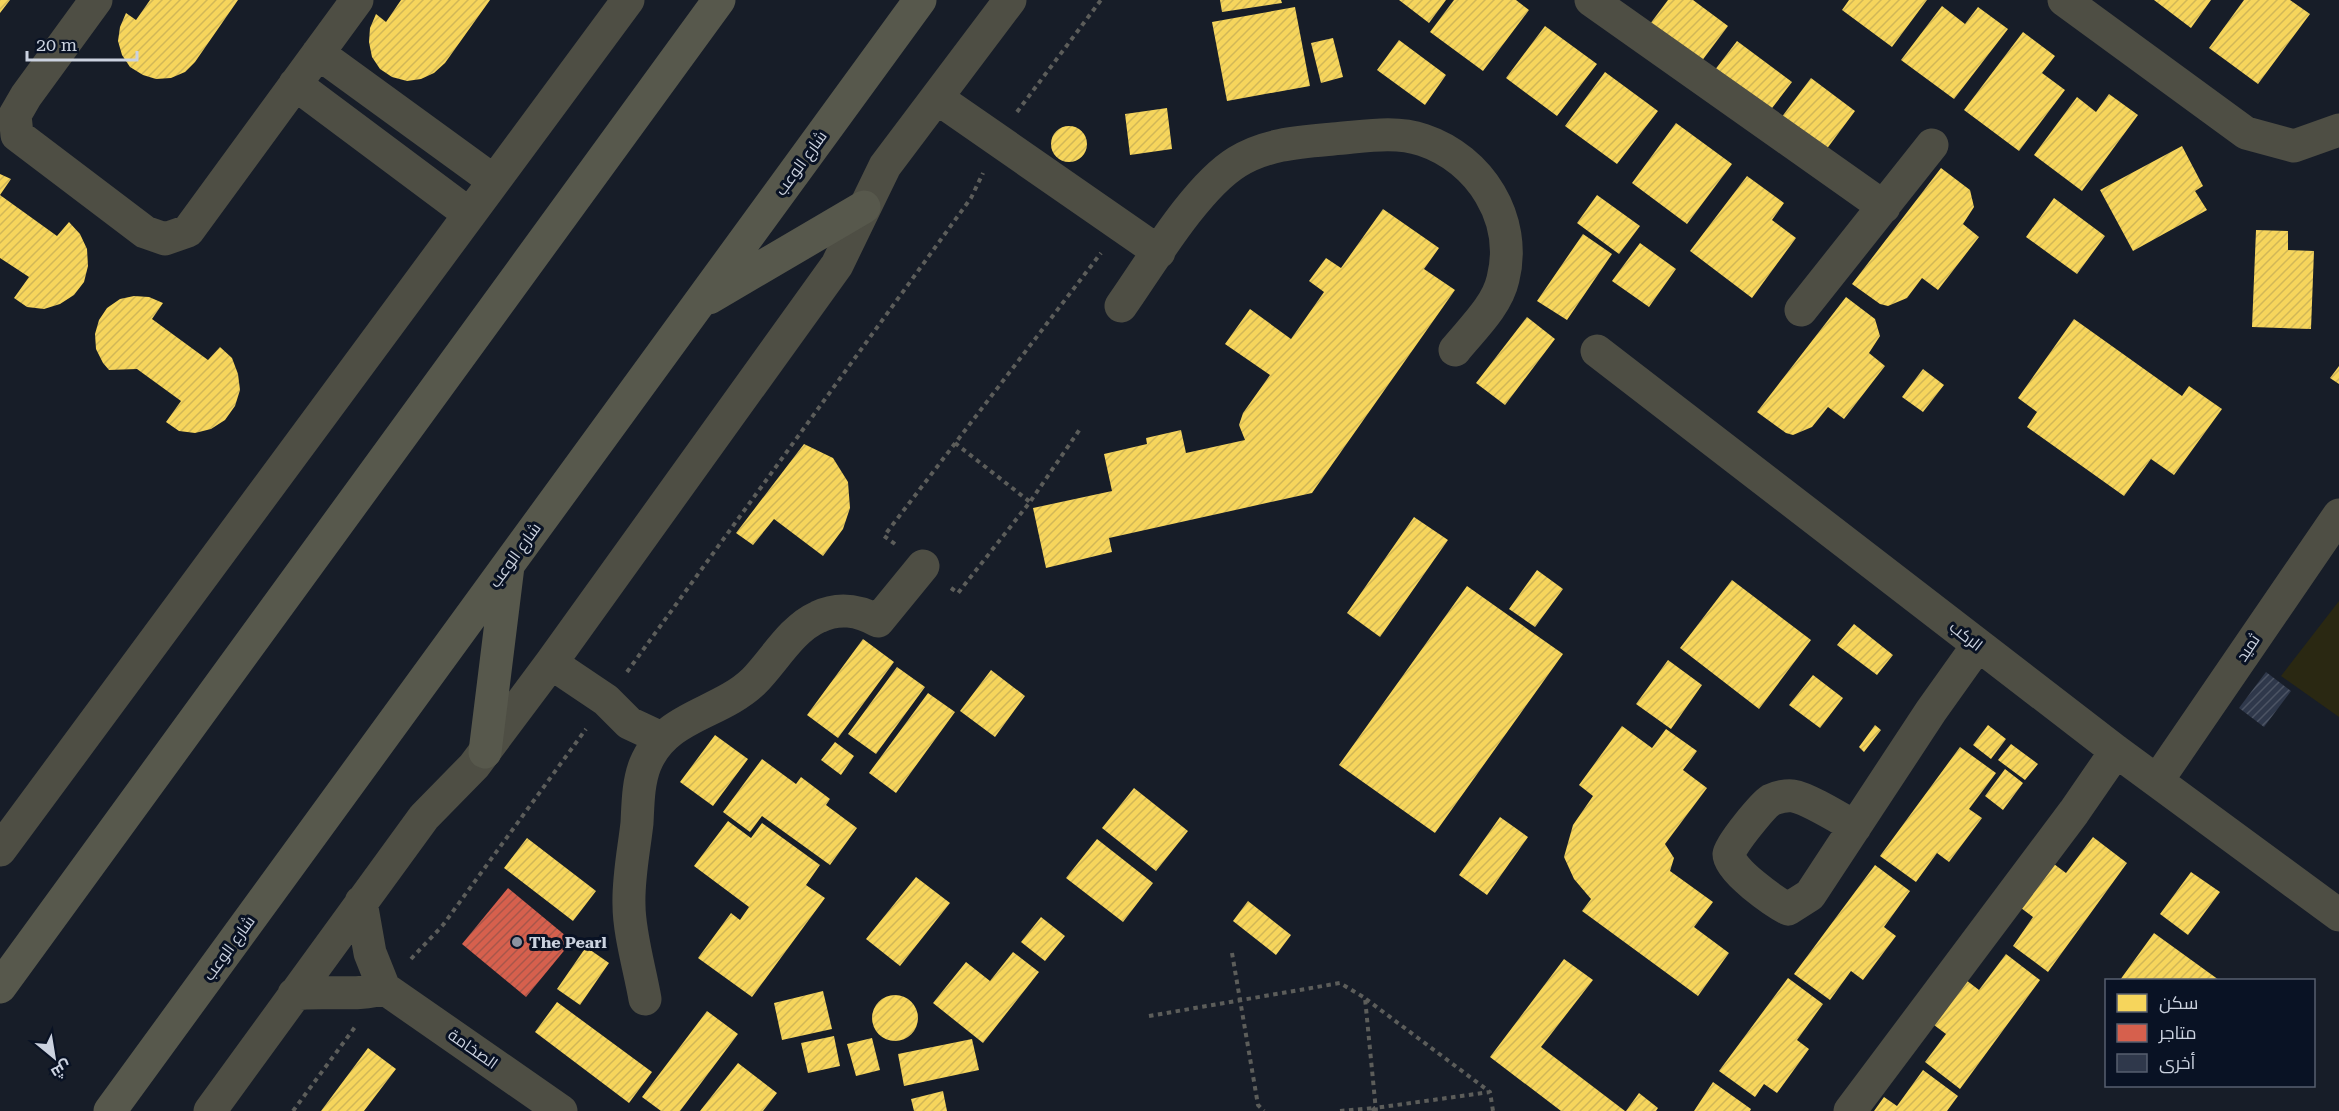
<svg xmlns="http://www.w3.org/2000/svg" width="2339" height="1111" viewBox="0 0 2339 1111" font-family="'Roboto Serif',Cairo,serif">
<defs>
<pattern id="homes-hatch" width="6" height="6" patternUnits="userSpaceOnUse" patternTransform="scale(1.5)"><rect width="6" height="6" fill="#f6d55c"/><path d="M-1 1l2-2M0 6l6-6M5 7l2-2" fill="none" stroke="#d1b757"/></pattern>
<pattern id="shops-hatch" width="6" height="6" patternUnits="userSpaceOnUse" patternTransform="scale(1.5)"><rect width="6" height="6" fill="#d6604d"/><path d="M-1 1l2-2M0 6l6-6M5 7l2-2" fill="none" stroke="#a8564a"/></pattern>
<pattern id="building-hatch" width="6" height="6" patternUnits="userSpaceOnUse" patternTransform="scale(1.5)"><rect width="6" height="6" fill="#2f384b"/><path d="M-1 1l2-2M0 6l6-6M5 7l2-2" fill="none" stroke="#4c5464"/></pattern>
</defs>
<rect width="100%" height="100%" fill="#171d28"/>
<path fill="#2a2812" d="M2339,601V717L2281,676Z"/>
<path fill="url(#homes-hatch)" d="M0,0H10L0,13Z
M150,0H238L195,62L185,72L171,78L156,79L143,75L130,67L122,55L118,41L120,27L126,13L136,20Z
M401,0H490L445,63L434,73L421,79L407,81L392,77L380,69L372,57L369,42L370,28L376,14L386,22Z
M1220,0H1281L1282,3L1222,12Z
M1399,0H1446L1429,23Z
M1454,0H1516L1529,10L1483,71L1430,32Z
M1668,0H1693L1728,26L1698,66L1647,28Z
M1849,0H1927L1892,47L1842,10Z
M2154,0H2211L2191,28Z
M2244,0H2290L2310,14L2258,84L2209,48Z
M1942,6L1965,24L1978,7L2008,29L1954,99L1901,60Z
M1295,7L1310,86L1227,101L1212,22Z
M1545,26L1597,64L1557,116L1506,78Z
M2023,32L2055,56L2042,73L2065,90L2019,151L1964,110Z
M1333,38L1343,77L1321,83L1311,43Z
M1399,40L1446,75L1425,105L1377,70Z
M1737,41L1792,82L1766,116L1711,75Z
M1605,72L1658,111L1617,164L1565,126Z
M1811,78L1855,111L1823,154L1778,122Z
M2109,94L2138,115L2082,191L2034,155L2077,97L2096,112Z
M1167,108L1172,149L1130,155L1125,114Z
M1676,123L1732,164L1687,224L1632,183Z
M1051 144a18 18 0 1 1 36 0a18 18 0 1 1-36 0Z
M2182,146L2203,186L2195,191L2207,210L2133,251L2100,190Z
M1941,168L1970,190L1974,207L1963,224L1979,237L1938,290L1922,278L1907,298L1888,306L1880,304L1852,284Z
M0,174L11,179L0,195Z
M1747,176L1784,203L1772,220L1796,238L1752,298L1690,251Z
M0,195L57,236L69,222L80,234L87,249L88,266L84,282L74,295L60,304L44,309L27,307L14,298L29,277L0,258Z
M1597,195L1640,226L1619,254L1577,223Z
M2054,198L2105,236L2077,274L2026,237Z
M1383,209L1439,248L1424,269L1455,290L1312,493L1109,538L1112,552L1046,568L1033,508L1112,491L1104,454L1147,444L1146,438L1181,430L1186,453L1245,440L1239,425L1243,413L1270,375L1225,344L1250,309L1291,339L1324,292L1309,281L1326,258L1341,268Z
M2256,230L2288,231V250L2314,251L2311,329L2252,327Z
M1583,234L1612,254L1567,320L1537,301Z
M1640,243L1676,269L1649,307L1612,281Z
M134,296L149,297L163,303L152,319L208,360L220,347L232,358L238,374L240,390L235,406L225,420L211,429L195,433L179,431L166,422L181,401L137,369L109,370L103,363L96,349L95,334L99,320L107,308L120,299Z
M1846,297L1875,319L1880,336L1869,353L1885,366L1844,419L1828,407L1812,427L1793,435L1786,433L1757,412Z
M1527,317L1555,339L1505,405L1476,383Z
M2074,319L2182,396L2189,386L2222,409L2174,475L2151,459L2124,496L2027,427L2037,412L2018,398Z
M2339,366V384L2330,378Z
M1923,369L1944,385L1923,412L1902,397Z
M804,444L833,458L848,482L850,508L843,529L823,556L774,519L753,545L736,533Z
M1414,517L1448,540L1380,637L1347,613Z
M1537,570L1563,589L1535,627L1509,609Z
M1732,580L1811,640L1759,709L1680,648Z
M1467,586L1563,654L1435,833L1339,765Z
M1854,624L1893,655L1877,675L1837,645Z
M863,639L894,662L838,738L807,715Z
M1668,660L1702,685L1671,729L1636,704Z
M897,667L925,687L876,754L848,734Z
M991,670L1025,696L995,737L960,711Z
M1813,675L1843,698L1820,728L1789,705Z
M928,693L955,712L896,793L869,773Z
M1875,725L1881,730L1864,752L1859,747Z
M1988,725L2006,739L1991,759L1973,745Z
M1622,726L1652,748L1666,729L1697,751L1683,770L1707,788L1665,844L1674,858L1670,871L1713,902L1694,927L1729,953L1698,996L1582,911L1591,899L1574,879L1564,857L1573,825L1593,796L1579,785Z
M715,735L748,759L713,806L680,782Z
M835,742L854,756L841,775L821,760Z
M2011,744L2038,764L2025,780L1998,760Z
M1960,747L1996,773L1969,809L1982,818L1949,862L1937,853L1916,882L1880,856Z
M762,759L796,784L801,777L830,799L826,805L857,828L830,865L762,816L750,832L723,812Z
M2005,769L2023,783L2003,810L1985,796Z
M1134,788L1188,831L1156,871L1102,828Z
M1500,817L1528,837L1487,895L1459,875Z
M728,821L751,838L762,823L820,865L806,885L825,898L752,997L698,958L731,913L740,920L749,907L694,866Z
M2093,837L2127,863L2048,972L2013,946L2033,917L2021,908L2054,864L2066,873Z
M527,838L596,891L573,921L504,868Z
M1097,839L1153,883L1123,922L1066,878Z
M1875,865L1910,891L1884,927L1896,936L1863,980L1851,971L1830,1000L1794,974Z
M2191,872L2220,892L2188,935L2160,914Z
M916,877L950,903L900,966L866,939Z
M1248,901L1291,935L1276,955L1233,921Z
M1041,917L1065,936L1045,961L1021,942Z
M2154,933L2219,980H2120Z
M586,947L609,963L580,1005L557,989Z
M1013,952L1039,972L983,1043L933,1003L966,962L990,981Z
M2006,954L2040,980L1960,1089L1925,1062L1946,1034L1934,1025L1966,980L1979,990Z
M1564,959L1593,980L1541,1047L1625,1111H1561L1490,1057Z
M1788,978L1823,1004L1797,1040L1809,1049L1777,1093L1764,1084L1755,1097L1719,1071Z
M823,991L832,1029L782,1040L774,1003Z
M872 1018a23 23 0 1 1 46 0a23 23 0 1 1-46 0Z
M557,1002L652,1072L629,1103L535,1032Z
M707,1011L738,1034L680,1111H661L642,1097Z
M834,1036L840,1066L808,1073L801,1043Z
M872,1038L880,1070L856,1076L847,1044Z
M972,1039L979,1070L904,1086L898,1054Z
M368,1048L396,1069L364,1111H321Z
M738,1063L777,1093L763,1111H700Z
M1923,1070L1958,1096L1947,1111H1874L1884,1097L1897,1106Z
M1713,1082L1751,1109L1750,1111H1694Z
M943,1091L947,1111H914L911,1099Z
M1639,1093L1658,1108L1656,1111H1626Z"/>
<path fill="url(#shops-hatch)" d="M508,888L572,941L526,997L462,944Z"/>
<path fill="url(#building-hatch)" d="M2266,672L2291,691L2264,727L2239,708Z"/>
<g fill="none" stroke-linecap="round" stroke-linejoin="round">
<path stroke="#5c5d5a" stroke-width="4" stroke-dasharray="4.5 4.5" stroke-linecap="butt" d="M1017,112L1101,0
M955,443L1030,502
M895,544L884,536L1101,253
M951,588L958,593L1030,502L1080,429
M627,672L971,198L983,173
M1232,953L1258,1105L1264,1111
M411,959L443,925L586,729
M1366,999L1490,1092
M1149,1016L1340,983L1365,998L1376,1111
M293,1111L355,1027
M1340,1111L1374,1108
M1372,1111L1375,1108L1490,1092L1493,1111"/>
<path stroke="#4e4e44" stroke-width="33" d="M96,0L26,96L15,115L17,135L145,232L165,239L188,231L357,0
M1591,0L1884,207
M2064,0L2246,133L2294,146L2339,130
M318,53L494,181
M295,84L469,214
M937,98L1159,252
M1121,306C1150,265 1195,188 1237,162C1266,144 1299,142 1333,139C1362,137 1394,130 1423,140C1480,159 1518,219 1503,279C1497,306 1472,329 1455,350
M1801,310L1932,145
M1597,351L2116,751L2339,915
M551,663L606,700L629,723L661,738
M2157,781L2339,515
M1855,827C1841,819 1807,798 1793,796C1787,795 1777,797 1771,800C1763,805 1730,845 1729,854C1728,870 1775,902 1788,909L1810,895L1931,711L1978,645
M0,850L628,0
M361,902L370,953L384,988L561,1111
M294,994C323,990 360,997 384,988
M645,999C640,970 629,933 629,905C628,878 634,850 637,823C638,804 638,783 645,765C665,715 719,715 754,681C774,661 791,629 818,617C839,607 858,610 878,621L923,566
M210,1111L424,817L474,766L551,663L837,265L885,166L1010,0
M1850,1111L2074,812L2116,751"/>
<path stroke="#57584c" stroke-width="33" d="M709,298L864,207
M485,752L508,566
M0,987L719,0
M110,1111L920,0"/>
</g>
<circle fill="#8c939f" stroke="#091224" stroke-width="2" cx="517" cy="942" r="6"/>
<g text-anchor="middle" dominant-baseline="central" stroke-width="6" stroke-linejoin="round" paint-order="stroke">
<g font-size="16" fill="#cbd2df" stroke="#091224">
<text transform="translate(801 163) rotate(-54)">شارع الوعب</text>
<text transform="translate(515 555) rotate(-54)">شارع الوعب</text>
<text transform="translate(1966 636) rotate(38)">الركب</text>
<text transform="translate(2248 648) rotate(-56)">ثميد</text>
<text transform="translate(229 948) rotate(-54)">شارع الوعب</text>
<text transform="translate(473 1049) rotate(35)">الصخامة</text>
</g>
<g font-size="16" font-weight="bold" fill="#cbd2df" stroke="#091224" text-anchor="start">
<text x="529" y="942">The Pearl</text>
</g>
</g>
<rect x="2105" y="979" width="210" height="108" fill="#091224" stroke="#575f6f" stroke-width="1.5"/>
<rect x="2117" y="994" width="30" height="18" fill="#f6d55c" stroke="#575f6f" stroke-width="1.5"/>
<text x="2159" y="1009" font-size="18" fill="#cbd2df">سكن</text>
<rect x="2117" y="1024" width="30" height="18" fill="#d6604d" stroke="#575f6f" stroke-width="1.5"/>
<text x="2159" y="1039" font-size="18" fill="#cbd2df">متاجر</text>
<rect x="2117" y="1054" width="30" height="18" fill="#2f384b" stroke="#575f6f" stroke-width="1.5"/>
<text x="2159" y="1069" font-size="18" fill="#cbd2df">أخرى</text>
<g transform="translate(54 1057) rotate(150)" stroke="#091224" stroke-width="4.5" paint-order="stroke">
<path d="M0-4.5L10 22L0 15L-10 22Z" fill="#cbd2df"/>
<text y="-9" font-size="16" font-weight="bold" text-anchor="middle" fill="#cbd2df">ش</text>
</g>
<path d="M27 51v9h110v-9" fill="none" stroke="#cbd2df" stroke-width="3"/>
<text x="36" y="51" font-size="18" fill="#cbd2df" stroke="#091224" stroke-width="4.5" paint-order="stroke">20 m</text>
</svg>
